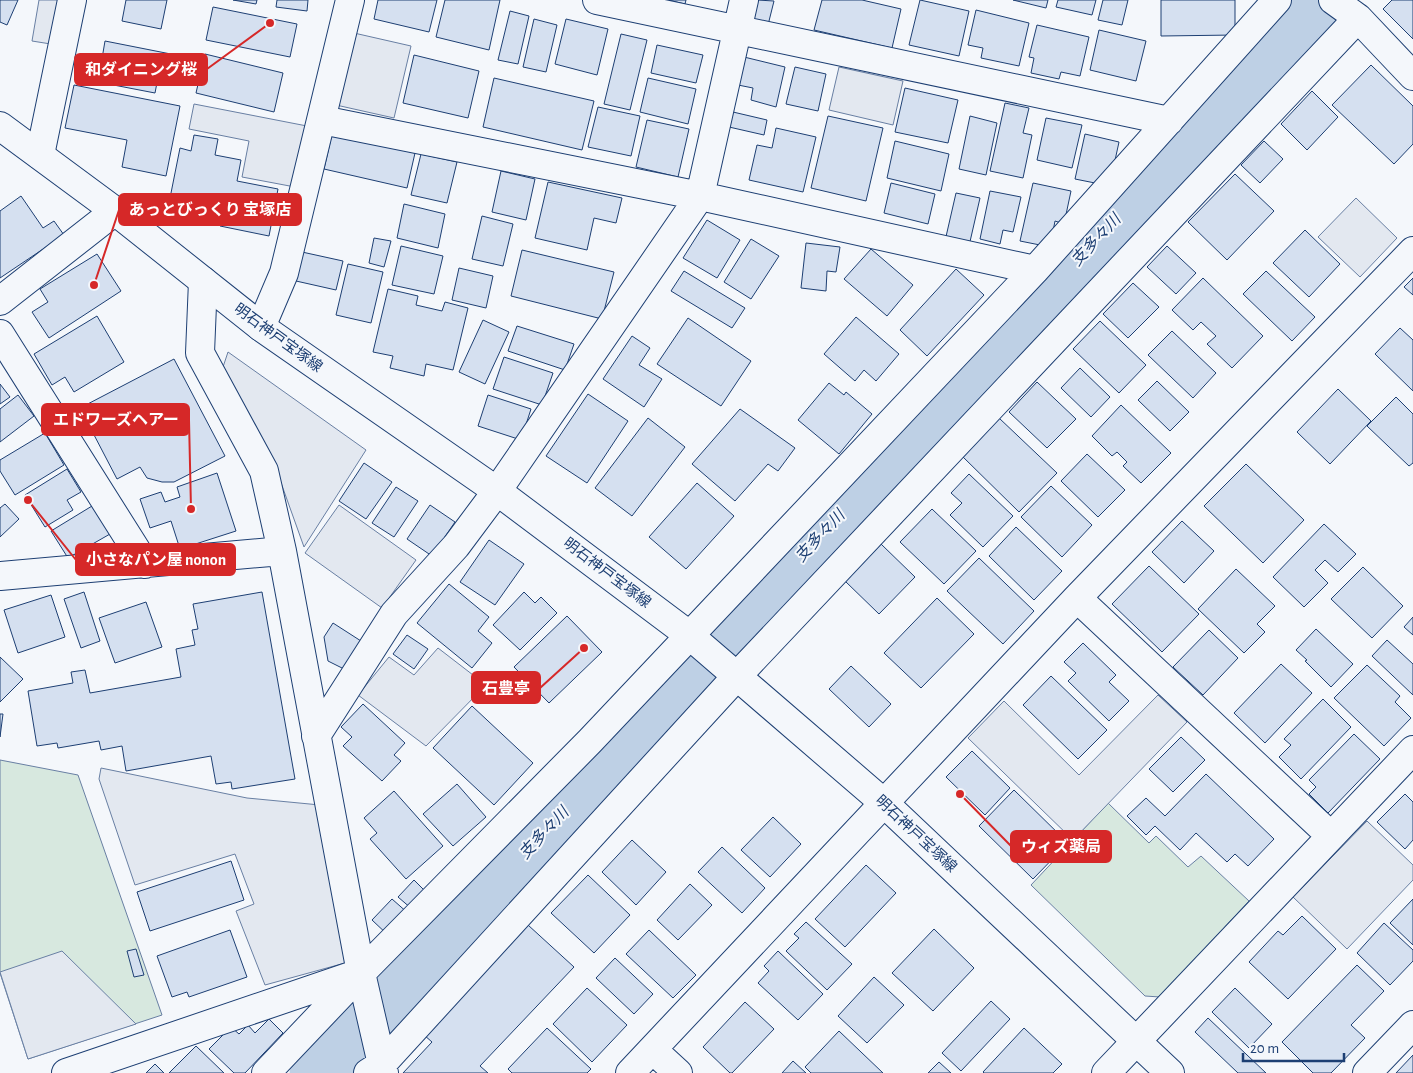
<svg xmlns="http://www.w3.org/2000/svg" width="1413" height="1073" viewBox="0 0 1413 1073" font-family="'Alegreya Sans','Noto Sans JP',sans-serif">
<rect width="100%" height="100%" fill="#f4f7fb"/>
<path fill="#d7e8df" stroke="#687fa3" d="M0,760L78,775L162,1015L28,1059L0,973Z
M1108,803L1149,843L1156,836L1188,867L1201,856L1249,901L1160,997L1145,996L1031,885Z"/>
<path fill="#e3e8f0" stroke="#687fa3" d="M39,0H65L57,45L32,41Z
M354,33L411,46L394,118L336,105Z
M839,67L903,81L893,125L829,110Z
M194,104L307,126L295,187L242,177L249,141L189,129Z
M1356,198L1397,238L1360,277L1318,237Z
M228,352L366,450L304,547L275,466L223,367Z
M339,505L416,560L382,608L305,553Z
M438,648L486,685L426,746L358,695L389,657L414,675Z
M1158,695L1187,722L1073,840L968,738L1004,701L1079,775Z
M101,768L247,798L320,805L345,963L265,985L236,911L254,904L235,854L135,885L99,779Z
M1367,821L1413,865V880L1347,949L1293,897Z
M62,951L136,1024L28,1059L0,972Z"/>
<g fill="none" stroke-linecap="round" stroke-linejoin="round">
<path stroke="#bed0e5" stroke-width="61" d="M320,1073L1320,0"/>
</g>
<path fill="#d5e0f0" stroke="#1d3f73" d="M0,0H18L7,25L0,22Z
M126,0H167L161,29L122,21Z
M233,0H257L256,4Z
M277,0H308L307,11L276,7Z
M378,0H437L429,32L374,19Z
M445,0H500L489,50L436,37Z
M668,0H686L685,4Z
M757,0L774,1L768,25L752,21Z
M822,0H862L901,9L892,48L814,30Z
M920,0L969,11L959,56L909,45Z
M1013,0H1048L1046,8Z
M1058,0H1096L1092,15L1056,7Z
M1103,0H1128L1122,25L1098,20Z
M1161,0H1235V35L1161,36Z
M1392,0H1413V39L1383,9Z
M213,7L297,24L290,57L206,40Z
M976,10L1029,23L1019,66L981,58L983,48L968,45Z
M510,11L529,16L518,64L498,60Z
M534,19L557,25L546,72L523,67Z
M566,19L608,29L597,75L555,64Z
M1037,25L1089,37L1080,76L1061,72L1059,79L1031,73L1034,58L1029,57Z
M1099,30L1146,41L1136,81L1090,70Z
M621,34L647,40L630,110L604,104Z
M105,41L191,58L188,73L160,67L155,93L98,82Z
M657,45L703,55L696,83L651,73Z
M205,54L283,73L274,112L196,93Z
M414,55L479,71L468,118L403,103Z
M744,57L785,67L776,107L751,100L753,88L738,85Z
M1371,65L1413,106V144L1394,164L1332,105Z
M795,67L826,74L818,111L786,104Z
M494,78L594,101L582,150L483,127Z
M648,78L696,89L688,124L640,112Z
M74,85L180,106L166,176L122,167L127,140L65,128Z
M905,88L958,100L948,143L895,132Z
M1312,91L1338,117L1307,150L1281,124Z
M1005,103L1029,108L1023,133L1032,135L1023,178L990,171Z
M598,107L640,116L631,156L588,147Z
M733,112L767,120L764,135L729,127Z
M828,116L883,128L866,201L811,188Z
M970,116L997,123L986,175L959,169Z
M1046,118L1082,125L1072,168L1037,160Z
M647,120L689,129L678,177L636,167Z
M776,128L816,137L803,192L749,180L757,145L772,148Z
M332,134L415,153L407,188L324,169Z
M1085,134L1119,142L1112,174L1103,173L1100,184L1075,179Z
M194,135L218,139L215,155L241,160L237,181L278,189L269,236L220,226L223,208L170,198L180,148L191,151Z
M895,141L949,154L941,191L887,178Z
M1264,141L1283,159L1260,183L1241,165Z
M421,154L457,162L447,203L411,195Z
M501,171L535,179L526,220L492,212Z
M1235,174L1274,211L1227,260L1188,222Z
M548,182L622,198L616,223L594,218L587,250L535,238Z
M891,183L935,194L928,224L884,213Z
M1033,183L1071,191L1064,224L1055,221L1050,247L1020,241Z
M990,191L1021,197L1013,232L1003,230L1000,244L980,239Z
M956,193L980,198L969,246L945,241Z
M21,196L43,228L54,221L64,235L0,278V211Z
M404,204L445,214L438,248L397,238Z
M482,216L513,224L503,266L472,259Z
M707,220L740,240L717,278L683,258Z
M1305,230L1340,264L1309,297L1273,263Z
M374,238L391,241L384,267L369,263Z
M751,239L779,256L751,299L724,282Z
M806,243L840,247L836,272L827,271L826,291L801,288Z
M401,246L443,256L434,294L392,285Z
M1167,246L1196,273L1176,294L1147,267Z
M871,249L913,285L887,316L844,279Z
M522,250L614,272L602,319L511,296Z
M302,252L343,261L336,290L296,281Z
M97,254L121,291L49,338L32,312L48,302L40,289Z
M348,264L383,272L371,323L336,315Z
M459,268L493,276L486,308L452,300Z
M956,269L984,295L927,356L900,330Z
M684,271L745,308L732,328L671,291Z
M1266,271L1315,317L1292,341L1243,294Z
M1203,278L1263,336L1232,368L1207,344L1216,336L1201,322L1193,330L1172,310Z
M1413,278V295L1404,287Z
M1133,283L1159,307L1128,338L1103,314Z
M388,289L418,296L416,305L442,311L445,302L468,308L453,370L426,364L424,376L390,368L393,356L373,352Z
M97,316L124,362L74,392L65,377L52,385L34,354Z
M856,317L899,354L876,381L864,370L855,381L824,354Z
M688,318L751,361L721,406L657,364Z
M483,320L509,332L485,384L459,372Z
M1100,321L1146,365L1119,393L1073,349Z
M517,326L574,344L565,370L508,351Z
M1400,328L1413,340V391L1375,354Z
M1172,331L1216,373L1193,398L1148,355Z
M632,336L650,348L639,365L662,379L644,407L603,379Z
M504,357L553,373L542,405L493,389Z
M174,359L225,456L174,482H162L147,478L140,467L117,479L80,408Z
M1080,368L1110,397L1091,417L1061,388Z
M1157,381L1189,412L1170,431L1138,400Z
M1037,382L1076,419L1047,448L1009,412Z
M829,383L844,395L846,392L872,414L839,454L798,420Z
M0,384L10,397L0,404Z
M1338,389L1371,421L1330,464L1297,432Z
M588,394L628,421L587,483L546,456Z
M18,395L34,416L0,442V409Z
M488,395L531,409L521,440L478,426Z
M1396,397L1413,414V463L1409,466L1367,426Z
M1121,405L1171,453L1141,483L1123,466L1127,462L1117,452L1112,456L1092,436Z
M740,409L795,448L778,471L768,464L735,501L692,464Z
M648,418L685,447L632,516L595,488Z
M999,418L1057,473L1019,512L962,456Z
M45,433L64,465L15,495L0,471V460Z
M1087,454L1125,490L1098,517L1061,481Z
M364,463L392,482L366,519L339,501Z
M1246,464L1304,520L1263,563L1204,506Z
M67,469L81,492L67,500L73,510L45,527L25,495Z
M217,473L236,531L180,549L171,521L150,528L140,499L161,492L165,502L180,497L177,487Z
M969,474L1013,516L983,547L950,515L962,503L951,493Z
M697,483L734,516L686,569L649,537Z
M1051,486L1092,525L1062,557L1021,517Z
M396,487L418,501L394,537L372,523Z
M5,504L19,519L0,537V508Z
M430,505L455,522L432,556L407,539Z
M92,506L110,534L68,558L51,531Z
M932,509L976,551L944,584L900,542Z
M1182,521L1214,551L1184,583L1152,552Z
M1324,524L1356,554L1338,572L1325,560L1315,570L1328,583L1304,607L1273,577Z
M1016,527L1062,571L1034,600L989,556Z
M489,540L524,564L495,605L460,582Z
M881,544L915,577L879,614L845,581Z
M979,558L1034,611L1003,644L947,591Z
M1149,566L1199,614L1162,652L1112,604Z
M1363,567L1403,606L1372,638L1331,599Z
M1236,569L1275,606L1257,624L1265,632L1244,653L1198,609Z
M449,584L489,617L478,631L492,643L472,668L417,623Z
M84,592L100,641L81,648L64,599Z
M262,592L295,779L232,789L231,782L216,784L211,756L126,771L122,746L101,750L99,741L58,748L57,743L37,746L28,691L73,683L71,672L85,670L90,693L181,677L176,649L195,645L192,630L198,629L193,604Z
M524,592L535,603L541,597L557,613L520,650L493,625Z
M51,595L65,637L18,653L4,610Z
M937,598L974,634L921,688L884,653Z
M146,602L162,647L115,663L99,618Z
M567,616L602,652L549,703L514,667Z
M1413,617V635L1404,627Z
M333,623L361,641L344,669L328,661L324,637Z
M1316,629L1353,664L1331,687L1305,661L1307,660L1296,650Z
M1209,630L1238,658L1203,695L1173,667Z
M407,635L428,649L414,669L393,654Z
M1387,640L1413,664V695L1372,656Z
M1083,643L1116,675L1109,682L1129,701L1109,721L1068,681L1076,673L1064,662Z
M0,657L23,679L0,702Z
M1281,664L1312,693L1265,743L1234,713Z
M1367,665L1400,696L1395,702L1411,718L1384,746L1334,698Z
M851,666L891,704L869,727L829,689Z
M1051,676L1107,730L1078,759L1023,705Z
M1323,699L1351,727L1301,779L1279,757L1291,745L1284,739Z
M363,704L405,743L394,755L401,761L382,781L343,746L352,737L341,727Z
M472,706L533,763L494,805L433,748Z
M0,714H3L0,737Z
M1354,734L1380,759L1328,813L1309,794L1316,787L1309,780Z
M1181,737L1205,760L1173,792L1149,769Z
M972,751L1010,788L985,815L946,777Z
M1206,774L1274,839L1248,866L1235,854L1227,862L1196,833L1180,850L1155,826L1146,835L1127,816L1146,798L1165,816Z
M457,784L486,817L453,846L423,814Z
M1014,790L1068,843L1033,879L979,826Z
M394,791L443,846L406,879L370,839L377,833L364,818Z
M1405,794L1413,802V840L1405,849L1377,822Z
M773,817L801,844L770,877L741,850Z
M632,840L666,872L636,905L602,872Z
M722,847L765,888L742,913L698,872Z
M231,861L244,900L150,931L137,892Z
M866,865L896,893L845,947L815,919Z
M588,875L630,915L594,953L551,913Z
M414,880L427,893L412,909L398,897Z
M690,884L712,905L678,940L657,920Z
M392,899L409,914L389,936L372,920Z
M1413,899V945L1390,923Z
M1302,916L1336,949L1288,999L1249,962L1278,931L1283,935Z
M806,922L852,964L827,990L786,951L799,938L794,934Z
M1384,923L1413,950V961L1390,985L1357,953Z
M528,925L574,967L480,1066L488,1073H403L432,1042L424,1035Z
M934,929L974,968L933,1011L892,973Z
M230,930L247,977L189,997L187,992L172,997L157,956Z
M649,930L696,975L673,998L626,954Z
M136,949L144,975L134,977L127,951Z
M778,951L823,994L798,1020L758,983L769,971L764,966Z
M615,958L653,994L634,1014L596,978Z
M1357,965L1384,991L1351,1025L1365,1038L1331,1073H1313L1282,1042Z
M874,977L904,1005L867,1043L838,1016Z
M587,988L627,1025L592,1062L553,1024Z
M1235,988L1272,1024L1249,1048L1212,1012Z
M991,1001L1010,1019L961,1071L942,1053Z
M745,1002L774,1029L732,1073H730L703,1047Z
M1208,1018L1266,1073H1238L1195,1032Z
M269,1019L283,1033L245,1073H234L209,1049L231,1027L239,1034L248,1025L255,1033Z
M547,1028L591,1069L587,1073H512L508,1069Z
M1024,1028L1062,1064L1053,1073H984L983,1072Z
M839,1031L883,1073H811L805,1067Z
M196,1046L224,1073H169Z
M1413,1055V1073H1396Z
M793,1061L806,1073H782Z
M939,1062L951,1073H928Z
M155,1064L164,1073H146Z"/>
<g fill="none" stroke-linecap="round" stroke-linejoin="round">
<defs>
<path id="street" d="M597,0L1169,121
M1333,0L1358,18L1413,76
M322,120L700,196L1035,270
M40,155L72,0
M203,281L200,353L264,471L282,551L361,973L384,1073
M0,301L115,211
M261,327L284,273L350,0
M0,334L145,564
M0,576L282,551
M1077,598L1331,836
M316,736L394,614L456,546L497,491L700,196L744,0
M653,1050L678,1073
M66,1073L357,974
M266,1073L361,973L590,741L1035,270L1277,0
M368,1073L382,1064L737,676L1358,18
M630,1073L1077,598L1413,251
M1106,1073L1413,750
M1367,1073L1413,1025"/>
<path id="primary" d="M0,126L115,211L261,327L497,491L689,635L884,803L1170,1073"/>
</defs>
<use href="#street" stroke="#1d3f73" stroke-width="30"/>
<use href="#primary" stroke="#1d3f73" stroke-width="30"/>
<use href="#street" stroke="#f4f7fb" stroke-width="28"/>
<use href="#primary" stroke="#f4f7fb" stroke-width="28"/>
</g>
<g text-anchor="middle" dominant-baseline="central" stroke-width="4" stroke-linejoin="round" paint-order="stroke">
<g font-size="15" fill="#1d3f73" stroke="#f4f7fb">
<text transform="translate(278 338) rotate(36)">明石神戸宝塚線</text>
<text transform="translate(607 573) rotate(37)">明石神戸宝塚線</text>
<text transform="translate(916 834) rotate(43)">明石神戸宝塚線</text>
</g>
<g font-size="16" font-style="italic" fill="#1d3f73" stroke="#f4f7fb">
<text transform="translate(1096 240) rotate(-47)">支多々川</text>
<text transform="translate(820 536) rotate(-47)">支多々川</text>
<text transform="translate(544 833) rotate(-47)">支多々川</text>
</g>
</g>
<path fill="none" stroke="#d62828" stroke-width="2" d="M270 23L207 69M94 285L119 210M191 509L189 420M28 500L76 560M584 648L540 688M960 794L1011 846"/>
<g fill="#d62828" stroke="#f4f7fb" stroke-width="2">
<circle cx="270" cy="23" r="5"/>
<circle cx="94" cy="285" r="5"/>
<circle cx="191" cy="509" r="5"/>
<circle cx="28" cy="500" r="5"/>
<circle cx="584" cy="648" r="5"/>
<circle cx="960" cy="794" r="5"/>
</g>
<g fill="#d62828" stroke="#d62828" stroke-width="2">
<rect x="75" y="54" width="132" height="31" rx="5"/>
<rect x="119" y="194" width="182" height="31" rx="5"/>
<rect x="42" y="404" width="147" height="31" rx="5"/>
<rect x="76" y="544" width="159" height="31" rx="5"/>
<rect x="472" y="672" width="68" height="31" rx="5"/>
<rect x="1011" y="831" width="100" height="31" rx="5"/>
</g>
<g font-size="16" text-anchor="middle" font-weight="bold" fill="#fff">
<text x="141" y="75">和ダイニング桜</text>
<text x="210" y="215">あっとびっくり 宝塚店</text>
<text x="116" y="425">エドワーズヘアー</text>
<text x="156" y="565">小さなパン屋 nonon</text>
<text x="506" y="694">石豊亭</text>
<text x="1061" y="852">ウィズ薬局</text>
</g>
<path d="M1243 1053v8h101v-8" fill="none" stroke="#1d3f73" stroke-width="2.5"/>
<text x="1250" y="1053" font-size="15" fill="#1d3f73" stroke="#f4f7fb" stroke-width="4" paint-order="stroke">20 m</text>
</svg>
